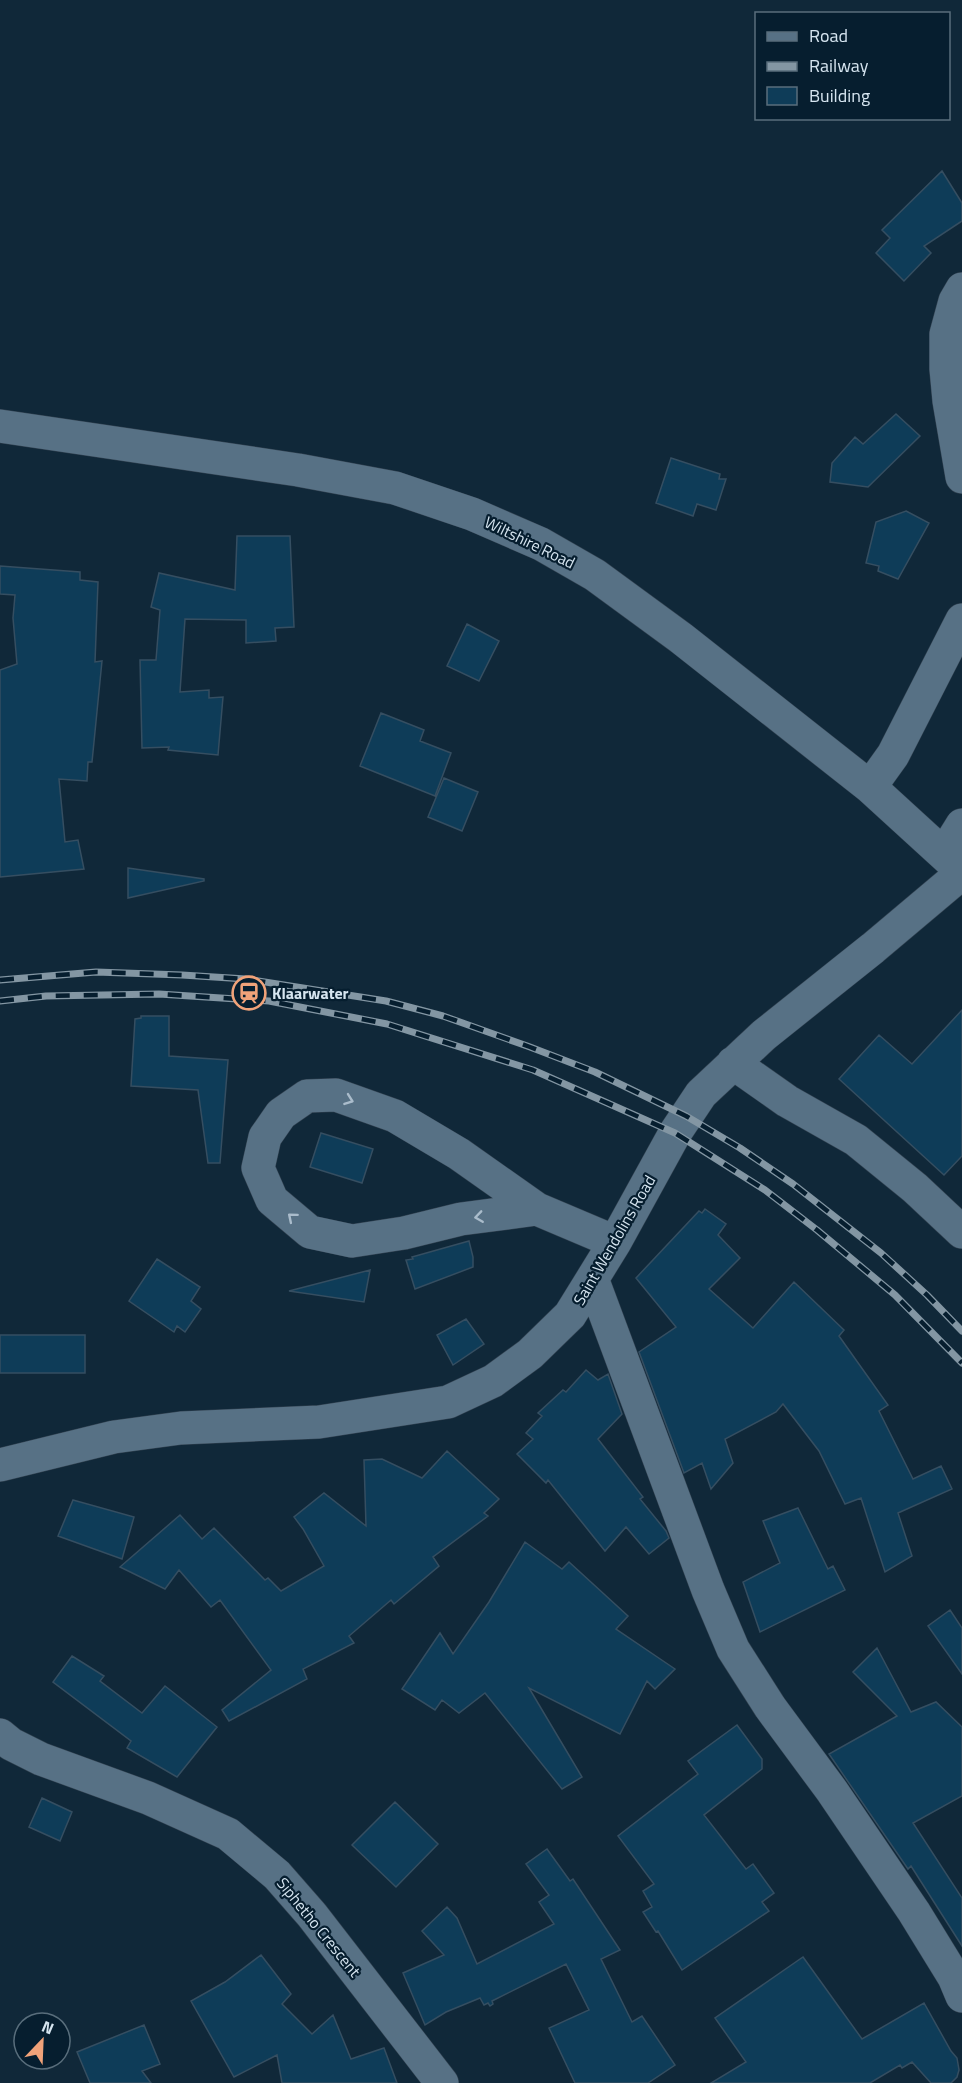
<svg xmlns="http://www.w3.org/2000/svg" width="962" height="2083" viewBox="0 0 962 2083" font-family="'Titillium Web',sans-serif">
<rect width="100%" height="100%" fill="#102839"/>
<path fill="#0e3c58" stroke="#354e61" stroke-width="1.5" d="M942,171L962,203V221L924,246L931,253L904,281L876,253L890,238L882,230Z
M896,414L920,436L868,487L830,482L832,463L855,437L863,444Z
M671,458L720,474L719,479H726L716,510L697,504L693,516L656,503Z
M906,511L929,523L898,579L878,571L879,566L866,563L876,522Z
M237,536H290L294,627L275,628L276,641L246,643V620L185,619L180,692L209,690V698L223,697L218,755L168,750L169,747L142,748L140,660H156L160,610L151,607L159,573L235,590Z
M0,566L80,572V580L98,582L95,662L102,661L92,762H88L87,781L59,779L65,842L78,840L84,869L0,877V670L17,664L13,618L15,595L0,594Z
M467,624L499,641L479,681L447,666Z
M381,713L424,730L420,741L451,753L435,796L360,766Z
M444,778L478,792L462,831L428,817Z
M128,868L204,879V881L128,898Z
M962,1010V1156L944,1175L839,1079L879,1035L912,1064Z
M141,1016H169V1056L228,1060L220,1163H208L198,1090L131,1086L135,1019L141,1018Z
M321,1133L373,1149L362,1183L310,1167Z
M705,1209L726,1224L718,1235L740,1258L709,1289L753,1328L794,1282L844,1330L839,1336L888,1405L879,1411L913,1479L941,1466L952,1489L898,1513L912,1556L885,1572L861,1498L845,1504L819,1451L783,1404L776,1412L725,1439L733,1463L711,1489L702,1463L684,1473L639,1352L676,1327L636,1278L699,1211L702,1213Z
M469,1241L473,1257V1267L415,1289L406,1260L413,1259L412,1257Z
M157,1259L200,1287L191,1301L201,1309L185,1332L177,1326L174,1332L129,1301Z
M370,1270L364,1302L289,1291Z
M466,1319L484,1344L453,1365L437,1335Z
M0,1335H85V1373H0Z
M586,1370L598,1380L608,1374L622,1414L598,1439L643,1497L640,1499L666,1531L669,1538L649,1554L626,1527L605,1551L548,1480L546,1483L517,1454L533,1439L526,1433L542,1416L538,1413L563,1390L566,1392Z
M447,1451L499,1499L484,1513L488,1516L433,1557L439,1566L394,1604L391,1600L349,1636L354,1643L303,1669L307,1679L229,1721L222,1710L271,1670L220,1600L211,1607L179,1570L165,1589L120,1567L180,1515L202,1539L214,1528L265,1580L268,1578L281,1591L324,1566L303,1529L294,1517L324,1493L366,1526L364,1460L382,1459L422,1478Z
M73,1500L134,1517L122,1559L58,1536Z
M798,1508L828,1569L833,1566L845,1590L760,1632L743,1582L780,1563L763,1521Z
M525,1542L562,1569L569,1562L628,1616L616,1629L675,1669L655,1689L647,1681L620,1734L529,1688L582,1777L562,1789L485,1693L459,1713L442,1700L435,1710L402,1689L440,1633L453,1654L489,1602Z
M950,1610L962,1628V1674L928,1626Z
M877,1648L911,1712L936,1702L962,1727V1796L913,1823L962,1898V1946L911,1866L908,1869L829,1754L897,1716L853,1672Z
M72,1656L104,1676L100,1681L142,1713L165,1686L217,1727L177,1777L127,1748L131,1741L53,1682Z
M737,1725L762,1759V1769L704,1815L746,1869L753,1864L774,1893L762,1902L769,1911L682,1970L658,1931L656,1932L643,1912L652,1907L643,1891L654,1884L618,1836L698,1774L688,1761Z
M42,1798L72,1812L60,1841L29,1827Z
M395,1802L438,1844L396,1887L352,1845Z
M547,1849L570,1881L573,1879L620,1950L601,1959L632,2022L642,2016L675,2065L648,2083H575L549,2028L589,2010L566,1964L492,2001L493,2004L490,2006L488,2003L484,2005L480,1998L446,2012L425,2025L403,1973L444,1955L422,1931L447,1907L457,1918L477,1964L554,1924L539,1902L549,1895L526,1864Z
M261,1955L291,1994L282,2004L312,2034L333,2015L351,2059L384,2048L397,2083H282L277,2055L234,2077L191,2001L225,1982Z
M803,1957L862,2039L924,2003L951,2051L957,2058L959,2070L957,2077L951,2083H931L912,2062L902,2068L900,2065L870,2083H711L746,2062L715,2018Z
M144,2025L160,2064L142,2071L151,2083H90L77,2052Z"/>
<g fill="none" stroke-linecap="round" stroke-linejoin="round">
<defs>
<path id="minor" d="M962,289L955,301L946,334V369L949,401L962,477
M0,426L298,470L395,488L472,514L541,544L595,575L681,638L870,787L962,871
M870,787L893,755L962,620
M944,854L962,825
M733,1063L787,1101L856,1140L915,1188L962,1232
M537,1209L461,1219L404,1233L352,1241L310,1232L272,1200L258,1168L265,1137L281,1114L307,1096L336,1095L395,1116L459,1154L537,1209L615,1242
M593,1281L708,1590L733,1649L770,1707L832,1791L914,1912L954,1977L962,1996
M0,1465L114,1437L181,1428L319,1422L448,1402L493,1381L530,1354L570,1315L615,1242L675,1133L701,1094L764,1035L873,948L962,873
M0,1735L11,1744L41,1759L148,1798L228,1834L277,1875L312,1915L442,2083"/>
</defs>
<use href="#minor" stroke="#334352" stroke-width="34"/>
<use href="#minor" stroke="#577185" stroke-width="33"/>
<defs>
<path id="rail" d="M0,980L96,972L182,975L246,979L386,1001L443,1016L530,1047L595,1072L686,1116L740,1148L793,1184L881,1253L927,1295L962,1331
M0,1001L46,996L159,994L269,1001L387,1024L533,1070L675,1133L765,1190L817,1230L895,1295L962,1363"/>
</defs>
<use href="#rail" stroke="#8396a3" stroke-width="7"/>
<use href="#rail" stroke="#061e2f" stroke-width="4.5" stroke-dasharray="14" stroke-linecap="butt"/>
</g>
<defs><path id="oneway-chevron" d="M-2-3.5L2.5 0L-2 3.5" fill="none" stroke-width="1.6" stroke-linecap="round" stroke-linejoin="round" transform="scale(1.5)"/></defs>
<g stroke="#aabccb">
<use href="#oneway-chevron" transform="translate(349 1100) rotate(20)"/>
<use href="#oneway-chevron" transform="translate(292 1217) rotate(-140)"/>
<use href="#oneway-chevron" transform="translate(479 1217) rotate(172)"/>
</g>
<defs>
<symbol id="station-ring" viewBox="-11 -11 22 22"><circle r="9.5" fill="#061e2f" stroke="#f0a279" stroke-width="1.5"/><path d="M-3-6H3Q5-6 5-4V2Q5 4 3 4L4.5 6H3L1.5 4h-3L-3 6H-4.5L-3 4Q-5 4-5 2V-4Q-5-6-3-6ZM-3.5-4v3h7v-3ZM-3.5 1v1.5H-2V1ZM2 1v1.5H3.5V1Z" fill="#f0a279"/></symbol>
</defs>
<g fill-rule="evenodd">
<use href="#station-ring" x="230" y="974" width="38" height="38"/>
</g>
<g text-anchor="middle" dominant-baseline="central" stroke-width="4.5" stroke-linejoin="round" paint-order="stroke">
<g font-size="16" fill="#d6e5f0" stroke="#061e2f">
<text transform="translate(530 542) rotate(26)">Wiltshire Road</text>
<text transform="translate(614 1240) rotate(-60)">Saint Wendolins Road</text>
<text transform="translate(319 1927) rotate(51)">Siphetho Crescent</text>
</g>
<g font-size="16" font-weight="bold" fill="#d6e5f0" stroke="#061e2f" text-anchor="start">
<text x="272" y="993">Klaarwater</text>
</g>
</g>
<rect x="755" y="12" width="195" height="108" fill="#061e2f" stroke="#596e7c" stroke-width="1.5"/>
<rect x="767" y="32" width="30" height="9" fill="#577185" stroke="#596e7c" stroke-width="1.5"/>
<text x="809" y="42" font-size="18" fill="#d6e5f0">Road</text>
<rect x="767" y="62" width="30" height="9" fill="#8396a3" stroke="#596e7c" stroke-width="1.5"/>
<text x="809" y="72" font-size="18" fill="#d6e5f0">Railway</text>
<rect x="767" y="87" width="30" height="18" fill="#0e3c58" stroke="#596e7c" stroke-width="1.5"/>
<text x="809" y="102" font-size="18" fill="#d6e5f0">Building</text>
<g transform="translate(42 2041) rotate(23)"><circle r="28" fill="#061e2f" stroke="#596e7c" stroke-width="1.5"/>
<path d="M0-4.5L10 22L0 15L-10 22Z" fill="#f0a279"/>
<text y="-9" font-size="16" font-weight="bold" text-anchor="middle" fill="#d6e5f0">N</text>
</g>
</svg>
